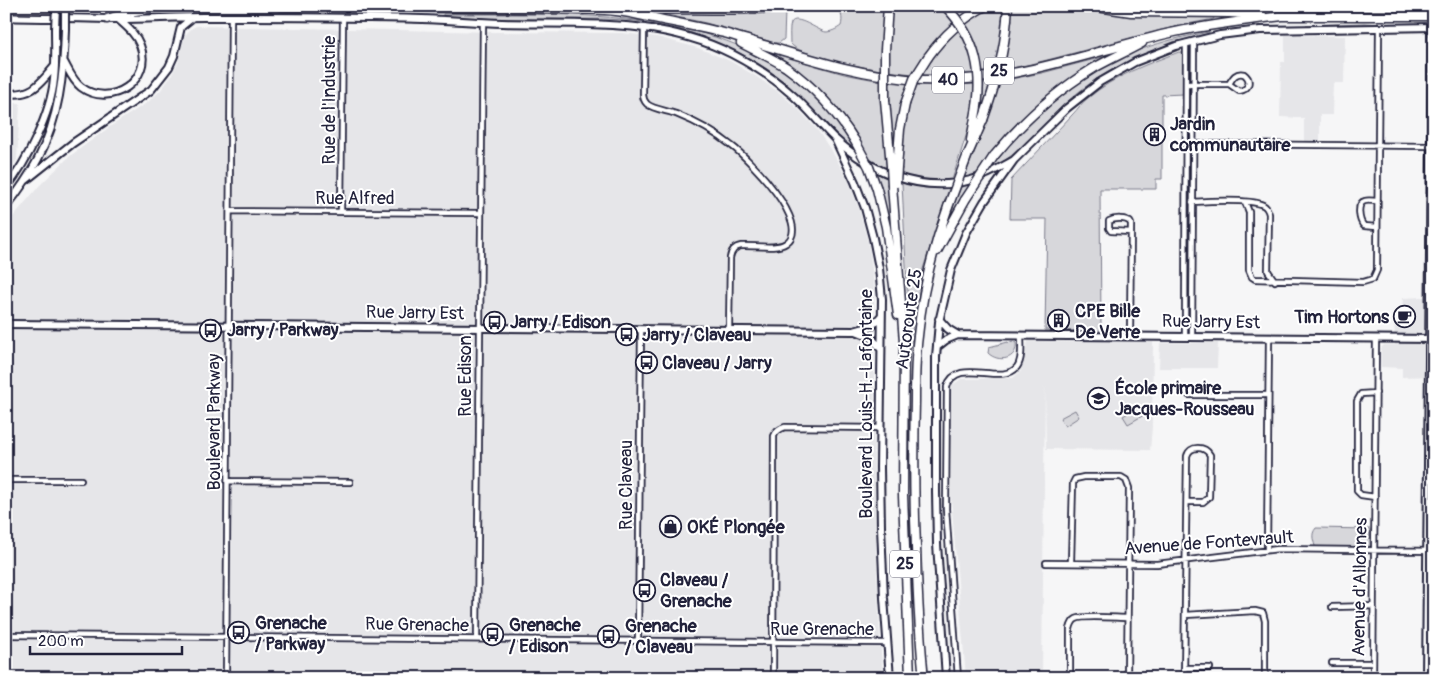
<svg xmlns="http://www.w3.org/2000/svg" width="1440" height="684" viewBox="0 0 1440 684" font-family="Pangolin,sans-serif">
<rect width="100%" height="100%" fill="#f6f6f7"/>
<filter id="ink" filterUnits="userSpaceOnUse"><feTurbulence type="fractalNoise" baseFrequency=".02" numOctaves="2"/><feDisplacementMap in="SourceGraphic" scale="10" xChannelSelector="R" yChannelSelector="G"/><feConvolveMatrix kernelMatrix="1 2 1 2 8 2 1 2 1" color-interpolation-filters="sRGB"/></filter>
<g filter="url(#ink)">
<path fill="#e6e6e9" d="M197,26L496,32L621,33L657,37L698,48L730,61L757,77L780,93L800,111L818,131L834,155L848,180L859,209L868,242L871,261L874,285V313L870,320L869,344L874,350V437L877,576L881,653L884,678H6V225L40,185L70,156L111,126L148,102L160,91L170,78L178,63L184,37L186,34L192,28Z
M1285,35L1345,36L1344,83H1333L1332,115H1320V141H1304V118L1280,117L1281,62H1285Z
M6,103H20L17,160L6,176Z
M1424,297L1434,302V376L1402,377V368L1381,367V348L1384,345H1395L1394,311H1402L1403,298Z
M1028,341L1153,342L1152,427L1150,450L1046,449L1045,384L1042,678H966L951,498L950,387L961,379L1013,378L1021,371Z
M1160,343H1218L1217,368H1159Z"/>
<path fill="#d7d7db" stroke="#7c7c8b" d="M835,6H885L882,31L881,70C863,67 798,56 790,43C790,37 789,28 791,23C796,13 818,31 826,32C831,32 837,29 841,26C843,19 842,10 835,6Z
M892,6H941L955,21L930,47L913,74L888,71Z
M952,6H976L961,17Z
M991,6H1005L1003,29L995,71L983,73L976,44L965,23Z
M1012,6H1078L1098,11L1123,15L1213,16L1214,19C1142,31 1074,56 1003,70L1009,41Z
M1112,6H1210L1220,7V9L1147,8Z
M785,11L784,39L779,43H775L706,23L662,14L698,13H752Z
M443,14C562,15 711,4 808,88C829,106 844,130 859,153C826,129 803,95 770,71C727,42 677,24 625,20C596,18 567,20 538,19C506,19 475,18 443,16Z
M1365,23L1381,24L1360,26L1306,25Z
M959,27L971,52L976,73L921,75L940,46Z
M1209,32V33C1158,45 1109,65 1069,100C1043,123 1021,154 989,170C1029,118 1079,72 1142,49C1164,41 1186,36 1209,32Z
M1179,52L1182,53L1183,56V94L1162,95V179H1156V189H1100L1101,331L1045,330L1047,219H1010L1011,180L1072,115C1078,109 1082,102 1088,98C1114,76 1147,64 1179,52Z
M775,54L844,74L881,81L882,110L887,170L871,162L854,130L840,111L827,97L799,72L774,56Z
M1103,57L1104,58L1071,79L1038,105L1011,131L991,154L977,174L964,178L992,108L1000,81L1042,73Z
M888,82L908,84C899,108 893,132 894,158Z
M992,82L981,113L984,83Z
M976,84L973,114L952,180H930L901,175C900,144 905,114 916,85H946Z
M876,173L888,179L893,234H891L882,193Z
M902,183L925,188H949L923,269L914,318L909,359H908V306Z
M970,185L954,213L951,212L961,187Z
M1013,341L1016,343C1018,360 998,363 988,353L989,347L1008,342V343Z
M1139,407L1144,415L1128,424L1123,416Z
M1075,410L1079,417L1065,426L1060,418Z
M1316,528L1370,529V549L1316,550C1314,541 1310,535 1316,528Z"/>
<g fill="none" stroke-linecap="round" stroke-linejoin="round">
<defs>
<path id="street" d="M644,27L643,94C643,98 644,101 647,104C653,109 668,111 676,114C696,122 715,132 732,146C748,158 814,225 786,243C777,250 753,245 741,246C734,247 731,251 730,258L729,330
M1187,84H1229L1239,91C1249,90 1252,80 1244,74C1236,72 1233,77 1229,84
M1193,144L1430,146
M1377,201C1374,201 1368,200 1365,201C1356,203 1359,221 1364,226L1377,227
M1192,202C1208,201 1250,199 1263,205C1267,207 1268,210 1269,214L1268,271L1275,281
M1245,202L1249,212V270L1252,277L1255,279L1363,282L1373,279L1377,270L1379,29
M230,211L481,213
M341,212L343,18
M1130,336L1131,224L1130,222C1126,218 1115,218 1109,221V228L1111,231L1131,232
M1192,336L1194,41
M1185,337L1186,43
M1189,395H1268
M6,480H81
M228,481L350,482
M1375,497L1361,495L1357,491V401L1361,394L1376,393
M1267,550L1269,338
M1071,562L1073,483L1075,479L1084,477H1121L1126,480L1129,488L1127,678
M1046,563L1157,564L1278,549L1434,551
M1332,607L1373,606
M1185,615L1255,611L1263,613L1265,621V678
M6,635L887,643
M477,639L483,22
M638,641L641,330
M1332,663H1373
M1184,668H1210
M226,678L231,17
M773,678L774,436C776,431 779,429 785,427L881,428
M958,678L946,509L947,387C956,356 1002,386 1017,367C1023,359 1021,344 1021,335
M1070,678V629C1071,625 1072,621 1076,619C1083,615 1117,618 1127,618
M1184,678L1187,456C1190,445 1205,446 1210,455L1209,497L1203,502H1187
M1373,678L1376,339"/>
<path id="secondary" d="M6,17C24,18 42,18 60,18C79,18 99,19 118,19C147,19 175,17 204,17C276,17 349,17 422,19C449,20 475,22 502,23C580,25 660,17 732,54C753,65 772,77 789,92C806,106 819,123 834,138C871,172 920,194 971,180C986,176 1000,168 1014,160
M64,62C69,71 73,81 81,87C110,109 154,80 140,45C136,34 127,27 118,19
M6,93C31,97 40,84 54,67
M835,139L855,182L865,208L873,238L879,268L882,299L880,468L881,527L884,598L890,678
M25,181L73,143L151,90L169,67L174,56L181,27L192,18
M6,188C27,162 51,113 54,79C56,63 55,46 55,29
M6,207C18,192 29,176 38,159C59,119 64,74 65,29
M939,319L948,329L958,335
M6,324L854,331L872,326L881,316
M856,331L871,337L881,349
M937,347L946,340L958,335L1434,339
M946,678L937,544L936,492V357L939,322L951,270L966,233L984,202L1014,160L1067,108L1100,82L1135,62L1176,46L1220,35L1260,30L1434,27
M1426,678L1432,39"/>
<path id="highway" d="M281,6L571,9C586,10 601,9 616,11C629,12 641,16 654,18C677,23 701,27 724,33C790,52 853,76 922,80C1010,84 1083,54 1166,34C1204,25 1243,21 1282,16
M1091,6L1131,12L1230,13L1262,15
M629,10C683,7 737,13 791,6
M1278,16H1434
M107,19L129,12L165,6
M1007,19L1008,6
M741,43C756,51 772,58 786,67C814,87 837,112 855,141
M928,57C943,36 962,19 985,6
M885,100L891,166
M971,140L975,118
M968,154L983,120
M994,156C1022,122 1056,91 1094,68C1110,59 1126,52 1142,43
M897,168L900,129L905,104
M892,185L904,342L903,495L910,678
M877,189L886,227L898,315
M937,251L965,200
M924,678C918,625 917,572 915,519C914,479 914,440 915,401C915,379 915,358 918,336C922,293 933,248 948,207"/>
</defs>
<use href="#street" stroke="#22223b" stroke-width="8"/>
<use href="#secondary" stroke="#22223b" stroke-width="10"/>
<use href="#highway" stroke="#22223b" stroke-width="11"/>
<use href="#street" stroke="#fff" stroke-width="4.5"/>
<use href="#secondary" stroke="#fff" stroke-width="6"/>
<use href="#highway" stroke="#fff" stroke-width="8"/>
<defs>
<path id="secondary-bridge" d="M1432,6V39
M55,29L56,6
M65,29V6"/>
<path id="highway-bridge" d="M945,6C977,38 984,74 975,118
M885,100V50L888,6
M905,104L914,79L928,57
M983,120C995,87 1004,54 1007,19
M855,141L869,167L877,189
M891,166L892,185
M896,183L897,168
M965,200L994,156
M948,207L968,154"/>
</defs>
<use href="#secondary-bridge" stroke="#22223b" stroke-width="10" stroke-linecap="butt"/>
<use href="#highway-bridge" stroke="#22223b" stroke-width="11" stroke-linecap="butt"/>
<use href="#secondary-bridge" stroke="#fff" stroke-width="6"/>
<use href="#highway-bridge" stroke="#fff" stroke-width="8"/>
</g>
</g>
<defs>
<symbol id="building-ring" viewBox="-11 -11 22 22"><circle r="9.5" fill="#fff" stroke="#22223b" stroke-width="1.5"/><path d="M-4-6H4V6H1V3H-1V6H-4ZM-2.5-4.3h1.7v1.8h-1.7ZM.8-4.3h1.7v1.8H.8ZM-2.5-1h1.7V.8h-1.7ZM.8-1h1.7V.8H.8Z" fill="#22223b"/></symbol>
<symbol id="cafe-ring" viewBox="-11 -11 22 22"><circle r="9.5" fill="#fff" stroke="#22223b" stroke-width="1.5"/><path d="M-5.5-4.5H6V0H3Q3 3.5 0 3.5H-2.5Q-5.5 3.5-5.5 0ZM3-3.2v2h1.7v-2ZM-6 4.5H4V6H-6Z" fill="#22223b"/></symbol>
<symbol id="bus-ring" viewBox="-11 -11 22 22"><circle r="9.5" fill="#fff" stroke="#22223b" stroke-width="1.5"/><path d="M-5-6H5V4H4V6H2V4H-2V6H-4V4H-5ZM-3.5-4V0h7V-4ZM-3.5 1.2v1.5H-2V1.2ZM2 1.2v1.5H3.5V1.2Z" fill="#22223b"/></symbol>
<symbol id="school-ring" viewBox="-11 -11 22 22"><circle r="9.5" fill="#fff" stroke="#22223b" stroke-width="1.5"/><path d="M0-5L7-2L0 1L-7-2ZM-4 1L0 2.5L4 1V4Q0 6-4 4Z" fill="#22223b"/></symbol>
<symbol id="shop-ring" viewBox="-11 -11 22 22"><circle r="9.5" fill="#fff" stroke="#22223b" stroke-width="1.5"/><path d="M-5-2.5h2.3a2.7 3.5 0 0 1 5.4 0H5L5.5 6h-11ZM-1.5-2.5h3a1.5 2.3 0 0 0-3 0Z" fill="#22223b"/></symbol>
</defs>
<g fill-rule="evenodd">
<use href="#building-ring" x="1142" y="122" width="25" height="25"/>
<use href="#cafe-ring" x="1392" y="304" width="25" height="25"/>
<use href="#building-ring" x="1046" y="308" width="25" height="25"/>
<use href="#bus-ring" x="482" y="310" width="25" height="25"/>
<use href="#bus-ring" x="198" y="318" width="25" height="25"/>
<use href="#bus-ring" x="614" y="322" width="25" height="25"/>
<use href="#bus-ring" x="634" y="350" width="25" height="25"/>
<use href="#school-ring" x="1086" y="386" width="25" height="25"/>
<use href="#shop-ring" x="658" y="514" width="25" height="25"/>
<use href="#bus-ring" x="632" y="578" width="25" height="25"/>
<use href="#bus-ring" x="226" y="620" width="25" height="25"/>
<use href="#bus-ring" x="480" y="622" width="25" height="25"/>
<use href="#bus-ring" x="596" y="624" width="25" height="25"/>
</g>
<g text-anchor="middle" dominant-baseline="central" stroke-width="4" stroke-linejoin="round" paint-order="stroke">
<g fill="#fff" stroke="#646476" stroke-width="1">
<rect x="984" y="57.5" width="30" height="27" rx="4"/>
<rect x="932" y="66.5" width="32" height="27" rx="4"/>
<rect x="890" y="550.5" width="30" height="27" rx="4"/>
</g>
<g font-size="16" font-weight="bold" fill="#22223b">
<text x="999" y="71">25</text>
<text x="948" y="80">40</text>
<text x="905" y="564">25</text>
</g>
<g font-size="18" fill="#22223b" stroke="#fff">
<text transform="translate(329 100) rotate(-90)">Rue de l'Industrie</text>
<text x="355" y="198">Rue Alfred</text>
<text transform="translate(415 313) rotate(1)">Rue Jarry Est</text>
<text transform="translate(909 319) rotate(-82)">Autoroute 25</text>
<text transform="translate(1211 322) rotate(1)">Rue Jarry Est</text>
<text transform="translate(465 376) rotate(-90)">Rue Edison</text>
<text transform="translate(866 404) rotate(-90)">Boulevard Louis-H.-Lafontaine</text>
<text transform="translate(214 422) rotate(-90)">Boulevard Parkway</text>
<text transform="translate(626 485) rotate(-90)">Rue Claveau</text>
<text transform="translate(1209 543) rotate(-4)">Avenue de Fontevrault</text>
<text transform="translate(1360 587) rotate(-89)">Avenue d'Allonnes</text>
<text transform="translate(417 625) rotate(1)">Rue Grenache</text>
<text x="822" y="629">Rue Grenache</text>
</g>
<g font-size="18" font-weight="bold" fill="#22223b" stroke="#fff" text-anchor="start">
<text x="1170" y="124">Jardin<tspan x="1170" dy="21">communautaire</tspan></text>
<text x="1075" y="311">CPE Bille<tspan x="1075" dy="21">De Verre</tspan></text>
<text x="1389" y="317" text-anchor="end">Tim Hortons</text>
<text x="510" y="322">Jarry / Edison</text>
<text x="227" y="330">Jarry / Parkway</text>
<text x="642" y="335">Jarry / Claveau</text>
<text x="662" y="363">Claveau / Jarry</text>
<text x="1115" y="388">École primaire<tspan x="1115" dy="21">Jacques-Rousseau</tspan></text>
<text x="687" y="527">OKÉ Plongée</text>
<text x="660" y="580">Claveau /<tspan x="660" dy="21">Grenache</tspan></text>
<text x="255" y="623">Grenache<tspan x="255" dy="21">/ Parkway</tspan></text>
<text x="509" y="625">Grenache<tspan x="509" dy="21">/ Edison</tspan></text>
<text x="625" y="626">Grenache<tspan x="625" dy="21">/ Claveau</tspan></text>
</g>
</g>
<rect width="1440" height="684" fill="none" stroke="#fff" stroke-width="25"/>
<rect x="12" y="12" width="1415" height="659" fill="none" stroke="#22223b" stroke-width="2" filter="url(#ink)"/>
<path d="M30 646v8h152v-8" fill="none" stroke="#22223b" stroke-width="2.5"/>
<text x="38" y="646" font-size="15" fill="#22223b" stroke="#ffffff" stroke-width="4" paint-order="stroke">200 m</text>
</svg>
